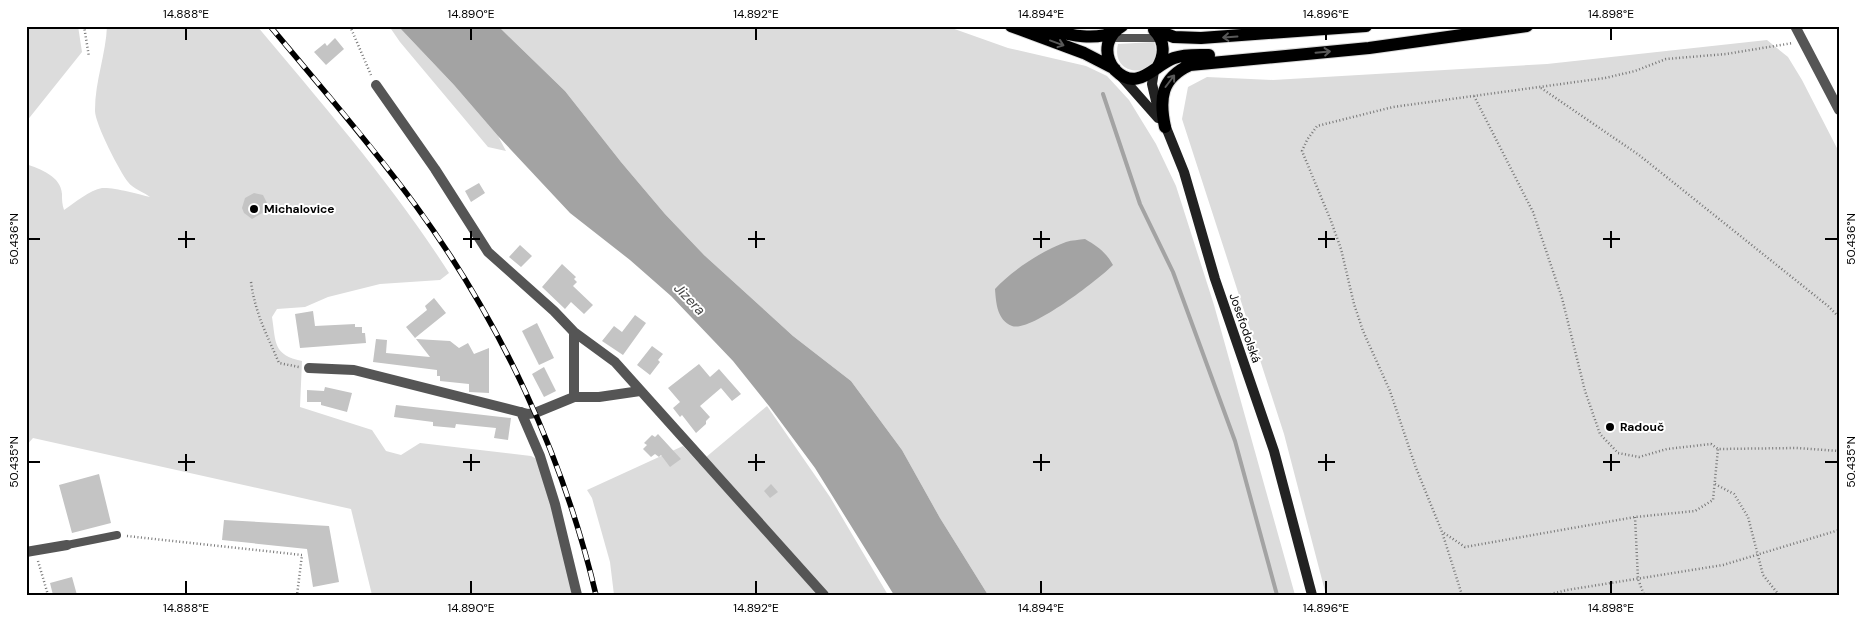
<svg xmlns="http://www.w3.org/2000/svg" width="1865" height="621" viewBox="0 0 1865 621" font-family="'DM Sans',sans-serif">
<rect width="100%" height="100%" fill="#fff"/>
<path fill="#dcdcdc" d="M26,26H78L82,52L26,122Z
M107,26H257C324,106 393,185 449,273L440,280L380,284L328,297L305,307L277,309L272,317C276,343 273,355 302,361L300,407L372,430L386,451L401,455L420,443L531,456L537,459L552,503L573,595H372L351,509L33,438L26,446V164C40,169 61,176 62,194C62,200 62,204 64,210C74,203 90,190 102,188C113,187 139,194 150,197C144,192 133,189 128,182C120,172 94,122 95,110C95,81 106,54 107,26Z
M389,26H398L454,85L498,136L506,151L488,147L400,42Z
M498,26H946L1008,48L1086,66L1107,76L1129,100L1156,144L1176,186L1214,305L1295,595H988L940,518L902,450L851,381L793,336L704,255L665,214L621,162L565,91Z
M1767,40L1788,57L1802,80L1839,152V595H1326L1284,434L1182,119L1188,87L1207,77L1273,80L1547,64Z
M1154,42C1167,78 1109,81 1118,44Z
M767,406L830,497L888,595H614L610,562L592,498L587,490L683,446L699,463Z"/>
<path fill="#a3a3a3" d="M398,26H498L565,91L621,162L665,214L704,255L793,336L851,381L902,450L940,518L988,595H894L815,468L769,406L733,361L671,296L630,260L570,213L498,136L454,85Z
M1085,239C1097,246 1106,252 1113,265C1099,279 1030,333 1012,326C997,320 996,303 995,289C1011,271 1043,250 1066,242C1072,240 1079,240 1085,239Z"/>
<g fill="none" stroke-linecap="round" stroke-linejoin="round">
<path stroke="#a3a3a3" stroke-width="4" d="M1103,94L1140,204L1173,272L1235,441L1277,595"/>
</g>
<path fill="#c4c4c4" d="M335,38L344,49L326,65L314,52L325,43L327,46Z
M479,183L485,193L471,202L465,191Z
M254,193L263,195L267,203L264,212L252,219L244,213L242,208L245,198Z
M520,245L532,256L521,267L509,257Z
M562,264L576,277L574,279L577,282L573,286L593,305L584,314L571,302L565,309L542,287Z
M434,298L446,313L415,338L406,327L427,310L425,306Z
M313,311L315,326L355,324V327H362V333H365L366,343L300,348L295,314Z
M635,315L646,323L623,355L602,341L614,326L622,332Z
M537,323L554,358L539,365L522,331Z
M376,339L387,340L386,353L430,357L416,339L450,341L459,348L468,343L474,354L489,348V393L469,392V384L440,381V376H437V370L373,362Z
M652,346L663,354L658,360L660,362L650,375L637,365Z
M699,364L710,377L719,369L741,394L732,401L721,388L700,406L710,417L706,421V424L696,433L682,415L680,417L673,408L680,402L668,388Z
M544,367L556,391L544,397L532,374Z
M325,387L352,393L347,412L321,405V402H307V390L324,391Z
M396,405L511,418L508,440L494,438L496,428L456,424L455,428L433,426V422L394,417Z
M658,434L681,459L670,467L661,455L659,457L655,454L651,457L643,449L647,445L644,443L652,435L655,437Z
M99,474L111,523L72,533L59,485Z
M771,484L778,492L770,498L764,491Z
M224,520L329,526L339,582L313,587L307,549L222,540Z
M72,577L77,595H53L50,583Z"/>
<g fill="none" stroke-linecap="round" stroke-linejoin="round">
<defs>
<path id="primary" d="M1011,26L1084,53L1115,69
M1031,26C1057,31 1091,44 1116,31
M1122,26C1115,30 1110,36 1108,44C1106,54 1109,63 1115,70C1138,93 1154,65 1174,58C1185,54 1197,55 1209,55
M1154,30C1165,41 1165,55 1157,68
M1155,30L1174,37L1201,38L1366,26
M1165,127C1159,99 1161,78 1190,65L1369,48L1527,26"/>
</defs>
<use href="#primary" stroke="#dbdbdb" stroke-width="14"/>
<path stroke="#777" stroke-width="2.5" stroke-dasharray="1 2.5" stroke-linecap="butt" d="M84,26L89,57
M350,26L371,75
M1541,88L1639,155L1828,306L1839,317
M1474,96L1533,212L1562,298L1585,391L1600,434L1618,453L1639,457L1667,449L1711,444L1718,449L1796,448L1839,451
M251,282C255,313 267,335 279,363L299,367
M1715,484L1734,494L1748,517L1763,575L1779,595
M1635,517L1638,579L1644,595
M1444,533L1465,547L1635,517L1695,511L1713,500L1718,449
M127,536L302,555L297,595
M38,561L48,595
M1462,595L1442,532L1416,468L1390,391L1363,331L1354,304L1341,249L1331,221L1302,151L1307,140L1317,126L1393,107L1605,78L1635,71L1666,59L1726,54L1793,43
M1547,595L1567,590L1723,565L1839,530"/>
<path stroke="#555" stroke-width="8" d="M1109,38H1162
M67,545L117,535"/>
<path stroke="#555" stroke-width="10" d="M1795,26L1839,110
M376,85L435,169L488,252L554,311L574,332L615,362L824,595
M309,368L354,370L528,414L535,413L574,397H599L640,391
M574,397V332
M521,412L540,456L555,504L577,595
M26,552L67,545"/>
<path stroke="#222" stroke-width="10" d="M1154,71L1152,84L1157,105L1184,172L1215,279L1274,451L1312,595
M1120,75L1158,118"/>
<use href="#primary" stroke="#000" stroke-width="12"/>
<defs>
<path id="rail" d="M270,26C319,85 370,143 416,206C500,321 563,455 596,595"/>
</defs>
<use href="#rail" stroke="#000" stroke-width="5.5"/>
<use href="#rail" stroke="#fff" stroke-width="4" stroke-dasharray="11" stroke-linecap="butt"/>
</g>
<defs><path id="oneway-shaft" d="M-6 0H5M1.5-3L5.5 0L1.5 3" fill="none" stroke-width="1.6" stroke-linecap="round" stroke-linejoin="round" transform="scale(1.25)"/></defs>
<g stroke="#595959">
<use href="#oneway-shaft" transform="translate(1230 37) rotate(176)"/>
<use href="#oneway-shaft" transform="translate(1057 43) rotate(20)"/>
<use href="#oneway-shaft" transform="translate(1323 52) rotate(-5)"/>
<use href="#oneway-shaft" transform="translate(1170 81) rotate(-53)"/>
</g>
<path fill="none" stroke="#000" stroke-width="2" d="M186,28V40M471,28V40M756,28V40M1041,28V40M1326,28V40M1611,28V40M186,231V248M471,231V248M756,231V248M1041,231V248M1326,231V248M1611,231V248M28,239H40M178,239H195M463,239H480M748,239H765M1033,239H1050M1318,239H1335M1603,239H1620M1825,239H1838M186,454V471M471,454V471M756,454V471M1041,454V471M1326,454V471M1611,454V471M28,462H40M178,462H195M463,462H480M748,462H765M1033,462H1050M1318,462H1335M1603,462H1620M1825,462H1838M186,581V594M471,581V594M756,581V594M1041,581V594M1326,581V594M1611,581V594"/>
<g fill="#000" stroke="#fff" stroke-width="2">
<circle cx="254" cy="209" r="5"/>
<circle cx="1610" cy="427" r="5"/>
</g>
<g text-anchor="middle" dominant-baseline="central" stroke-width="4" stroke-linejoin="round" paint-order="stroke">
<g font-size="12" font-weight="bold" fill="#000" stroke="#fff" text-anchor="start">
<text x="264" y="209">Michalovice</text>
<text x="1620" y="427">Radouč</text>
</g>
<g font-size="12" fill="#000" stroke="#fff">
<text transform="translate(1245 328) rotate(71)">Josefodolská</text>
</g>
<g font-size="14" font-style="italic" fill="#444" stroke="#fff">
<text transform="translate(690 299) rotate(46)">Jizera</text>
</g>
</g>
<rect width="1865" height="621" fill="none" stroke="#ffffff" stroke-width="55"/>
<rect x="28" y="28" width="1810" height="566" fill="none" stroke="#000" stroke-width="2"/>
<g font-size="12" text-anchor="middle" fill="#000">
<text x="186" y="18">14.888°E</text>
<text x="471" y="18">14.890°E</text>
<text x="756" y="18">14.892°E</text>
<text x="1041" y="18">14.894°E</text>
<text x="1326" y="18">14.896°E</text>
<text x="1611" y="18">14.898°E</text>
<text transform="translate(14 239) rotate(-90)" y="4">50.436°N</text>
<text transform="translate(1851 239) rotate(-90)" y="4">50.436°N</text>
<text transform="translate(14 462) rotate(-90)" y="4">50.435°N</text>
<text transform="translate(1851 462) rotate(-90)" y="4">50.435°N</text>
<text x="186" y="612">14.888°E</text>
<text x="471" y="612">14.890°E</text>
<text x="756" y="612">14.892°E</text>
<text x="1041" y="612">14.894°E</text>
<text x="1326" y="612">14.896°E</text>
<text x="1611" y="612">14.898°E</text>
</g>
</svg>
